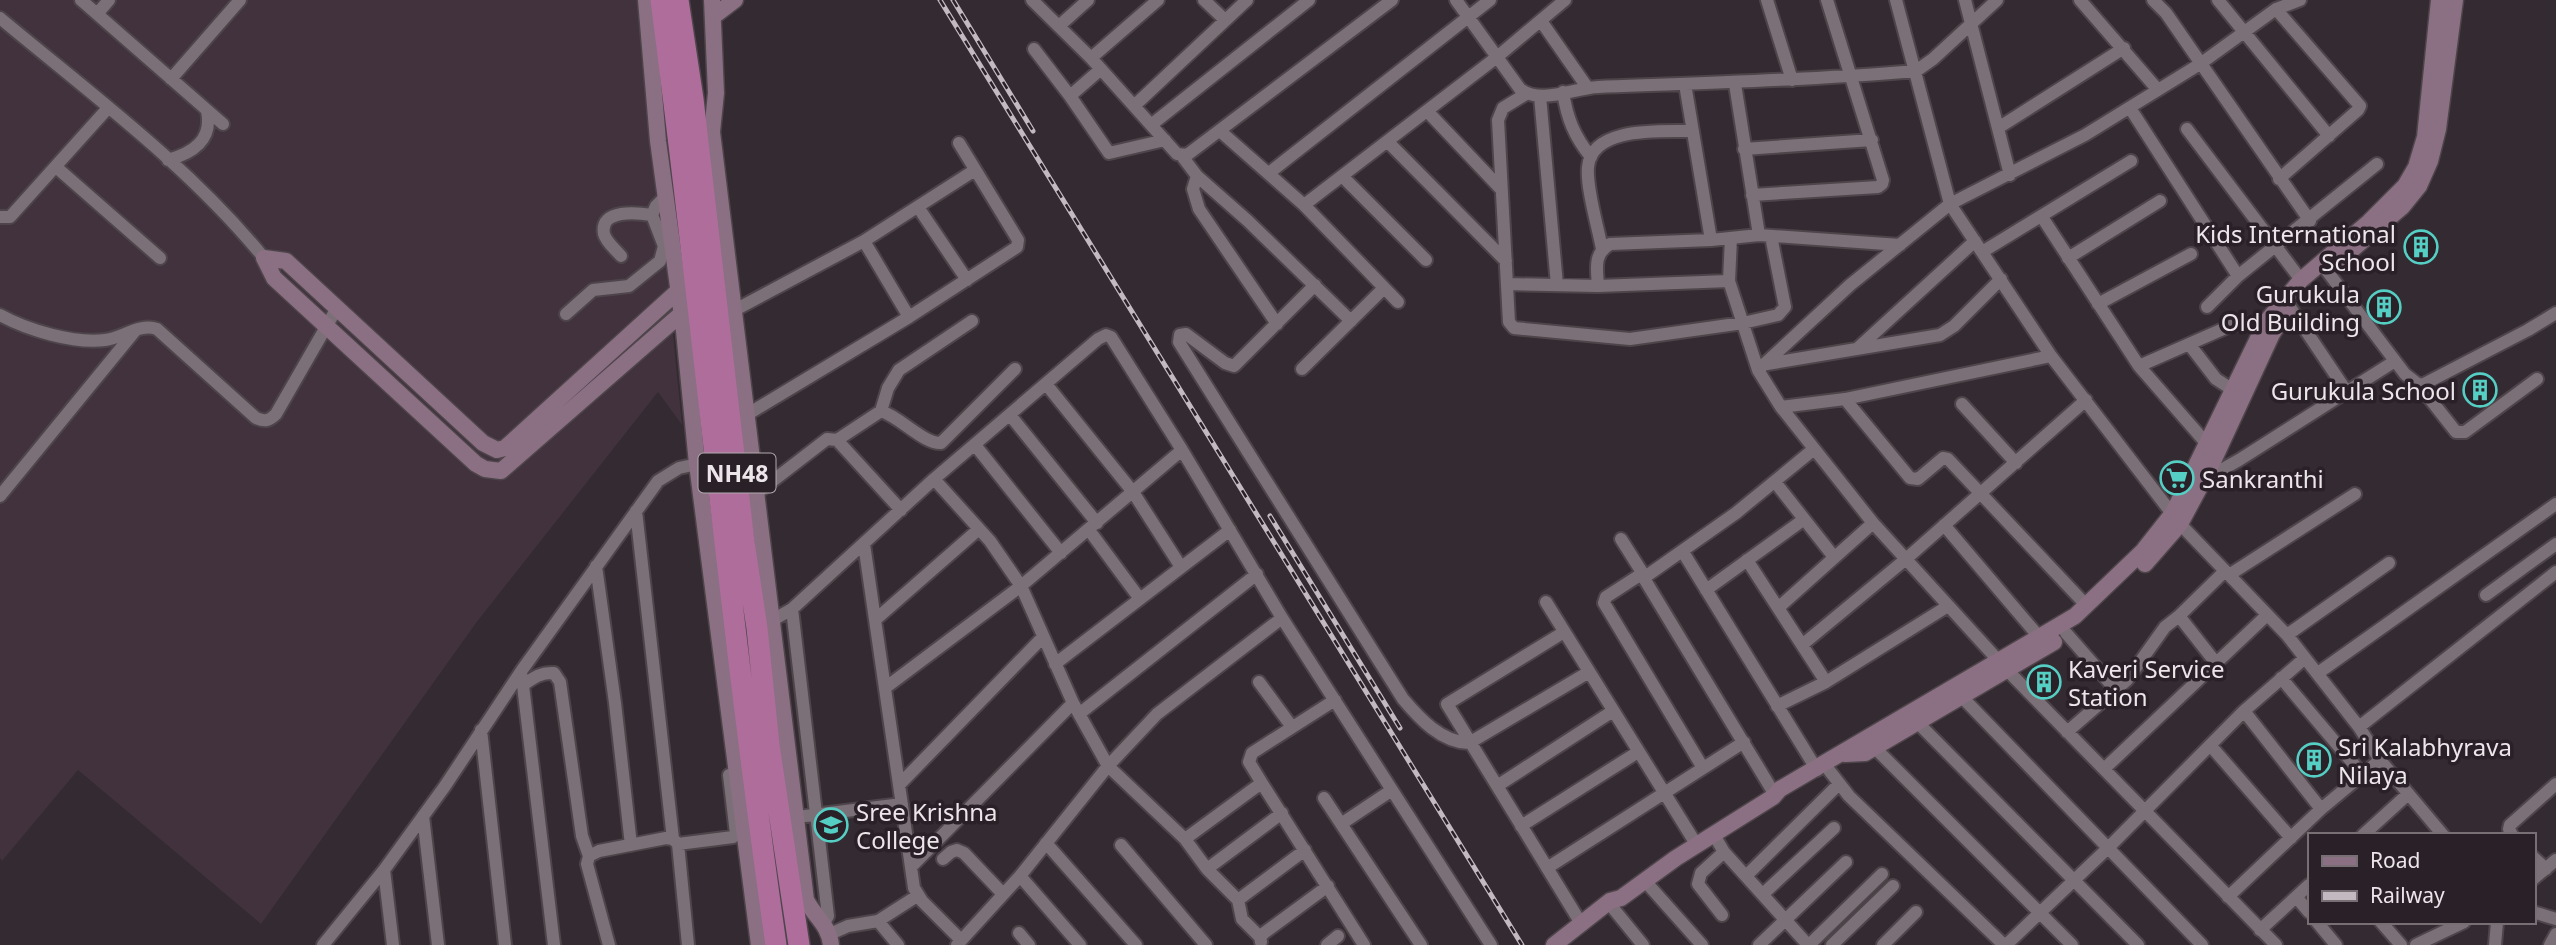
<svg xmlns="http://www.w3.org/2000/svg" width="2556" height="945" viewBox="0 0 2556 945" font-family="'Noto Sans',sans-serif">
<rect width="100%" height="100%" fill="#342a31"/>
<path fill="#41323d" d="M0,0H640L682,425L658,392L476,623L261,924L78,770L2,861L0,858Z"/>
<g fill="none" stroke-linecap="round" stroke-linejoin="round">
<defs>
<path id="street" d="M81,0L223,124
M1032,0L1091,58L1177,154L1187,155L1392,0
M1204,0L1225,20
M1456,0L1520,89C1541,105 1574,88 1598,87C1704,83 1810,80 1916,71L1933,59L1997,0
M1767,0L1792,80
M1896,0L1950,204L2051,356L2180,524L2287,635L2359,727L2380,760L2443,835
M1965,0L2010,175
M2080,0L2158,90
M2153,0L2166,13L2310,221
M2218,0L2329,136
M2276,9L2360,106L2358,110L2279,179
M97,14L109,0
M0,18C91,94 189,166 264,258
M1541,21L1587,87
M1059,26L1088,0
M1034,49L1070,96L1109,153L1165,140
M1091,58L1158,0
M171,79L240,0
M1685,84L1711,240
M1735,84L1759,235
M1563,92C1567,118 1574,136 1591,157
M1526,94L1503,108L1498,120L1509,322L1514,328L1630,339L1743,323L1778,315L1785,307L1771,236
M1070,96L1101,69
M1540,96L1557,285
M1134,106L1247,0
M2130,108L2238,276
M1428,112L1501,189
M1151,125L1309,0
M1998,128L2124,48
M2187,129L2301,280
M1220,131L1304,205L1398,302
M1388,142L1506,261
M1744,149L1872,140
M1182,156L1197,176L1248,221L1351,321
M168,160C193,153 213,140 207,111
M56,167L160,258
M1269,173L1490,0
M1197,176L1193,189L1199,209L1277,324
M1343,177L1426,260
M1752,195L1878,187L1882,184L1883,180L1827,0
M1304,205L1497,57L1565,0
M918,207L967,280
M0,217H10L108,108
M2042,217L2139,366L2207,444
M864,241L909,317
M1602,249C1598,227 1586,188 1588,167C1592,125 1663,132 1693,131
M1982,252L2131,161
M621,256C616,250 606,242 604,234C599,208 639,213 652,215
M2068,258L2160,201
M2321,263L2405,374L2419,385L2424,384L2528,330L2556,313
M1729,281L1731,238
M1507,284L1598,286L1729,281L1758,370L1781,407L1873,523L2007,670L2276,945
M1315,285L1234,366L1225,363L1186,334L1180,335L1179,342L1403,699C1420,719 1441,742 1469,743L1589,672
M1598,286C1597,269 1593,254 1610,244L1711,240L1759,235L1900,245
M2098,304L2191,254
M2207,307L2238,276L2377,164
M2290,307L2347,392
M733,311L864,241L975,170
M566,314L593,290L629,286L660,261L664,246L652,215L656,206L665,197
M0,315C27,330 74,344 105,340C122,338 140,323 157,329L256,418C265,422 269,421 276,414L337,308
M2189,344L2216,379L2233,390
M1857,349L1975,241
M1767,364L1940,335L1954,326L2001,279
M2139,366L2230,326L2245,323L2264,327
M1302,369L1384,288
M1758,370L1850,285L1950,204L2085,135L2200,64L2276,9L2300,0
M1046,384L1133,492L1181,567
M2419,385L2456,432H2465L2537,379
M1845,399L1910,478L1918,479L1943,458L1948,459L2087,606
M1962,404L2016,463
M1781,407L1845,399L2051,356
M881,411L888,388L899,370L972,321
M748,414L909,317L1017,247L1018,240L959,143
M1010,415L1097,523
M837,440L881,411C900,417 924,444 941,443L1015,369
M975,445L1061,553
M2207,474L2223,469L2239,460L2395,361
M934,479L990,541L1021,586L1073,703L1108,766L1185,839L1256,787L1263,785L1364,945
M1775,482L1834,557
M757,493L827,439L837,440L901,510
M0,496L135,331
M636,511L673,839
M1944,525L2040,638
M1089,530L1140,599
M1621,539L1645,577
M864,544L914,888L922,901L961,940
M1683,552L1817,770
M1747,560L1826,682
M596,566L615,703L631,845
M1643,573L1606,597L1604,603L1703,768
M2229,575L2355,494
M1706,590L1803,520
M2486,595L2556,544
M1546,602L1693,839
M1778,608L1873,523
M792,609L828,916L824,923
M875,620L979,529
M771,621L792,609L934,479L1098,339L1106,335L1111,337L1182,450L1282,618L1491,945
M1564,632L1447,704L1582,925
M2066,633L2116,690
M2287,635L2389,563
M1802,645L1906,559L2086,400
M2216,663L2179,616L2225,571
M1055,664L1230,530
M2318,673L2556,504
M522,677L554,945
M2281,678L2362,774
M1259,682L1292,727
M523,685C533,678 541,672 554,673L560,682L582,836L589,856L587,864L609,945
M885,688L1021,586L1182,450
M1961,696L2202,945
M1777,706L1826,682L1948,606
M2244,711L2321,809
M1079,714L1257,574
M1917,722L2138,945
M2359,727L2556,572
M481,730L505,945
M2067,732L2127,680L2165,627L2179,616
M2210,745L2291,838
M1874,747L2072,945
M1825,765L1849,796L2004,945
M2104,769L2267,615
M899,785L1043,637
M1263,785L1249,762L1252,753L1335,700
M1497,786L1613,711
M1772,790L1645,580V577L1736,513L1814,449
M1324,798L1421,945
M423,816L438,945
M797,817L902,804
M1341,824L1392,790
M1521,826L1638,752
M1714,835L1724,852L1808,945
M2363,835L2407,795
M2512,835L2509,829L2510,825L2556,784
M1185,839L1207,869L1238,900L1242,919L1260,937
M1046,843L1136,945
M678,844L733,837L736,834L729,775
M1121,845L1206,945
M589,856L599,851L666,838L673,839L678,844L688,945
M2533,857L2546,869
M943,859L951,852L957,850L964,853L1003,894
M911,867L1073,703
M1547,868L1744,742
M1207,869L1282,813
M384,870L393,945
M1747,875L1838,785
M1020,876L1080,945
M2533,879L2556,860
M1645,881L1702,945
M1763,894L1834,828
M2228,897L2321,809L2380,760
M2297,898L2309,912
M1238,900L1305,850
M1608,902L1643,945
M2533,912L2556,919
M1722,915L1698,884L1701,873L1724,852
M878,921L898,945
M2317,922L2336,945
M2381,922L2401,945
M2260,930L2309,885
M1019,933L1029,945
M830,934L848,926L878,921L917,896
M1261,942L1260,937L1264,933L1328,886
M323,945L384,870L445,786L522,670L658,481L679,468L697,464
M957,945L1020,876L1108,766L1157,714L1282,618
M1327,945L1338,936
M1759,945L1846,862
M1809,945L1882,874
M1832,945L1893,886
M1883,945L1916,912
M2006,945L2108,848L2244,711L2305,658
M2416,945L2464,922
M2495,945L2497,922
M2550,945L2556,934"/>
<path id="secondary" d="M646,0L658,141L684,331L697,464L759,945
M712,0L716,93L712,132L806,900C815,917 829,925 831,945
M714,16L735,0
M264,258L274,278L476,464L485,469L501,471L681,314
M264,258L286,261L483,443L497,450L505,448L678,291
M2341,259L2402,207L2419,186L2430,161L2438,129L2455,0
M2145,564L2180,524L2210,468L2272,334L2287,310
M1845,754L1865,753L2054,642
M1554,945L1610,901L1621,898L1676,858L1773,797L1780,789L2075,616L2143,551L2173,513L2266,322L2301,280L2369,222L2405,186L2416,167L2425,137L2439,0"/>
<path id="highway" d="M661,0C702,315 731,631 776,945
M678,0L693,99L744,542L757,628L769,745L799,945"/>
</defs>
<use href="#street" stroke="#4e454b" stroke-width="16"/>
<use href="#secondary" stroke="#4e454b" stroke-width="19"/>
<use href="#highway" stroke="#4e454b" stroke-width="24"/>
<use href="#street" stroke="#7c7078" stroke-width="12"/>
<use href="#secondary" stroke="#8b6f83" stroke-width="16"/>
<use href="#highway" stroke="#af6d9c" stroke-width="21"/>
<defs>
<path id="rail" d="M940,0L1522,945
M953,0L1033,131
M1270,516L1400,728"/>
</defs>
<use href="#rail" stroke="#c2bac0" stroke-width="5"/>
<use href="#rail" stroke="#2a2027" stroke-width="2.5" stroke-dasharray="8" stroke-linecap="butt"/>
</g>
<defs>
<symbol id="building-ring" viewBox="-11 -11 22 22"><circle r="9.5" fill="#2a2027" stroke="#55cec4" stroke-width="1.5"/><path d="M-4-6H4V6H1V3H-1V6H-4ZM-2.5-4.3h1.7v1.8h-1.7ZM.8-4.3h1.7v1.8H.8ZM-2.5-1h1.7V.8h-1.7ZM.8-1h1.7V.8H.8Z" fill="#55cec4"/></symbol>
<symbol id="supermarket-ring" viewBox="-11 -11 22 22"><circle r="9.5" fill="#2a2027" stroke="#55cec4" stroke-width="1.5"/><path d="M-6-5.5h2.5l.6 2H6L4.5 2H-2.5L-4.4-4H-6ZM-1.5 3.2a1.3 1.3 0 1 0 .1 0ZM3 3.2a1.3 1.3 0 1 0 .1 0Z" fill="#55cec4"/></symbol>
<symbol id="university-ring" viewBox="-11 -11 22 22"><circle r="9.5" fill="#2a2027" stroke="#55cec4" stroke-width="1.5"/><path d="M0-5L7-2L0 1L-7-2ZM-4 1L0 2.5L4 1V4Q0 6-4 4Z" fill="#55cec4"/></symbol>
</defs>
<g fill-rule="evenodd">
<use href="#building-ring" x="2402" y="228" width="38" height="38"/>
<use href="#building-ring" x="2365" y="288" width="38" height="38"/>
<use href="#building-ring" x="2461" y="371" width="38" height="38"/>
<use href="#supermarket-ring" x="2158" y="459" width="38" height="38"/>
<use href="#building-ring" x="2025" y="663" width="38" height="38"/>
<use href="#building-ring" x="2295" y="741" width="38" height="38"/>
<use href="#university-ring" x="812" y="806" width="38" height="38"/>
</g>
<g text-anchor="middle" dominant-baseline="central" stroke-width="7" stroke-linejoin="round" paint-order="stroke">
<rect fill="#2a2027" stroke="#b2aab0" stroke-width="2" x="698.5" y="453.5" width="77" height="39" rx="5"/>
<g font-size="23" font-weight="bold" fill="#ece5ea">
<text x="737" y="473">NH48</text>
</g>
<g font-size="24" fill="#ece5ea" stroke="#2a2027" text-anchor="start">
<text x="2396" y="233" text-anchor="end">Kids International<tspan x="2396" dy="28">School</tspan></text>
<text x="2360" y="293" text-anchor="end">Gurukula<tspan x="2360" dy="28">Old Building</tspan></text>
<text x="2456" y="390" text-anchor="end">Gurukula School</text>
<text x="2202" y="478">Sankranthi</text>
<text x="2068" y="668">Kaveri Service<tspan x="2068" dy="28">Station</tspan></text>
<text x="2338" y="746">Sri Kalabhyrava<tspan x="2338" dy="28">Nilaya</tspan></text>
<text x="856" y="811">Sree Krishna<tspan x="856" dy="28">College</tspan></text>
</g>
</g>
<rect x="2308" y="833" width="228" height="91" fill="#2a2027" stroke="#786f75" stroke-width="2"/>
<rect x="2322" y="856" width="35" height="10" fill="#8b6f83" stroke="#786f75" stroke-width="2"/>
<text x="2370" y="868" font-size="21" fill="#ece5ea">Road</text>
<rect x="2322" y="891" width="35" height="10" fill="#c2bac0" stroke="#786f75" stroke-width="2"/>
<text x="2370" y="903" font-size="21" fill="#ece5ea">Railway</text>
</svg>
